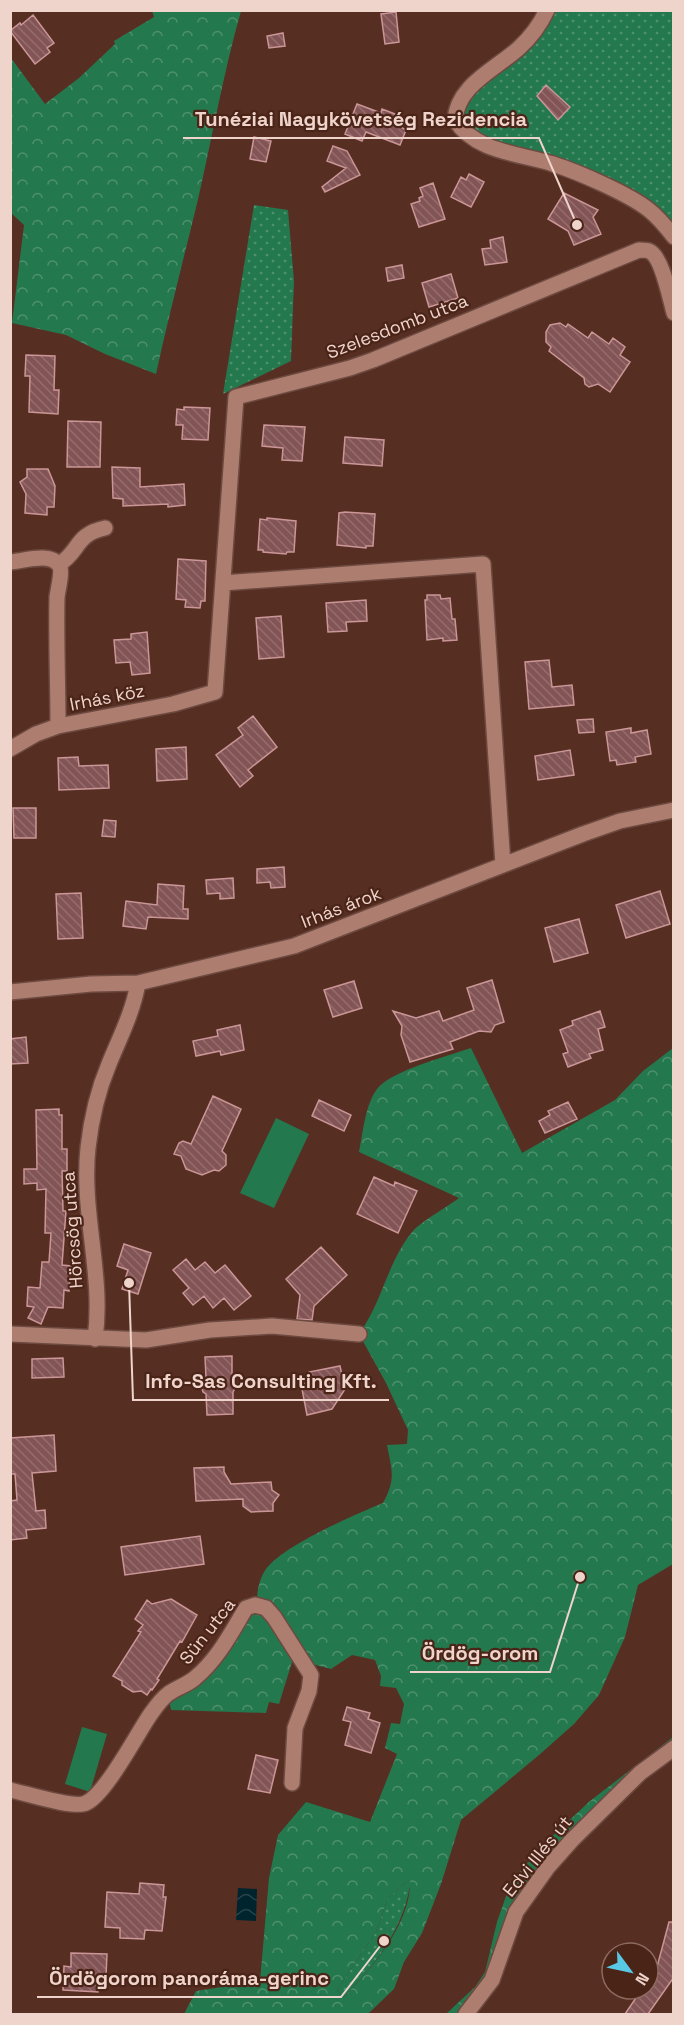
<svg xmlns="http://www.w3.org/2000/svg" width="684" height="2025" viewBox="0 0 684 2025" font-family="'Space Grotesk',sans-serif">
<defs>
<pattern id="green-dots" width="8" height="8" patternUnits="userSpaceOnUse" patternTransform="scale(1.5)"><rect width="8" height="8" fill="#24784e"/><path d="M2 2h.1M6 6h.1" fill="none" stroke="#4f906e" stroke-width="1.8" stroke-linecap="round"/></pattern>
<pattern id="forest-crowns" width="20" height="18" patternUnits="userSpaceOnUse" patternTransform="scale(1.5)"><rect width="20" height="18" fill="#24784e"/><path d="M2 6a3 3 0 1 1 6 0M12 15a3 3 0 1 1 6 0" fill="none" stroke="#4f906e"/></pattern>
<pattern id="water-waves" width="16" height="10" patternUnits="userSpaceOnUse" patternTransform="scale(1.5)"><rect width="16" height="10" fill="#00242d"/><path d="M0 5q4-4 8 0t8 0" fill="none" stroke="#26434a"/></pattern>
<pattern id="building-back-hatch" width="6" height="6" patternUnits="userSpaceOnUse" patternTransform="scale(1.5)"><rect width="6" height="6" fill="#835455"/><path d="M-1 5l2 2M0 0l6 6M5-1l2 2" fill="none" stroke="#956c6c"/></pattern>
</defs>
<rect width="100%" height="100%" fill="#572e22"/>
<path fill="url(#green-dots)" d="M547,11H673V237L628,198L472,139L456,111Z
M254,205L288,210L294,281L291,361L223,394Z
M411,1878C406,1926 377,1963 344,1997L337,1990L376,1932L388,1898Z"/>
<path fill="url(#forest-crowns)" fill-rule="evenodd" d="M152,11H241C224,71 213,133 199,195C185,254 169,314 156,374L105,354L66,335L12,323L24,225L11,213V58L45,104L79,78L115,44L114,41L154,17Z
M471,1048L522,1153L615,1100L643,1071L673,1048V1564L638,1585L625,1637L599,1695L574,1724L539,1755L461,1820L441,1884L422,1933L404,1962L394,1989L370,2012L367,2014H184L196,1991L260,1981L269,1878L278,1835L306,1802L370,1822L397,1754L385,1748L391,1723L400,1724L404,1704L396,1688L380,1686L381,1676L375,1660L352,1655L331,1669L293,1659L279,1704L269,1702L266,1713L171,1710L168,1694L184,1686L257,1600C257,1590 260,1577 266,1569C284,1545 354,1515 383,1503C396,1479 392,1471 387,1445L407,1444L408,1430L386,1383L359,1334C382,1303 388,1260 413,1231C422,1221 447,1207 459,1198L359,1152C363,1133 365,1105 377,1089C390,1071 448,1056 471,1048ZM410,1879C412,1922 373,1967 344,1997L337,1990L376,1932L388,1898Z
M673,1737V1748L640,1773L516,1912L492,1980L463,2014H446L475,1987L485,1972L497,1922L511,1882L544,1844L590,1801Z"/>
<path fill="#24784e" d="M276,1118L309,1134L274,1208L240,1193Z
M82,1727L107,1734L90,1792L65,1784Z"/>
<path fill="url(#water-waves)" d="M238,1888L257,1889L256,1921L236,1920Z"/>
<path fill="url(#building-back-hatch)" stroke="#ca9697" stroke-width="1.5" d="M396,12L399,42L385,44L381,14Z
M33,15L54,43L47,48L50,52L35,64L10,31L20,23L21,25Z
M283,33L285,46L269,48L267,36Z
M546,85L570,107L558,120L537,96Z
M357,104L381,113L382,109L395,114L392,122L406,130L400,145L366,132L362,141L345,134Z
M254,137L271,141L266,162L250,159Z
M333,146L347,151L360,175L325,192L322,187L346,168L327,161Z
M469,174L484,182L471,207L451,197L461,177L466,180Z
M433,183L445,219L419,227L411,204L420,201L419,198L423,196L420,188Z
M564,193L598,210L593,217L601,234L574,245L568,231L548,219Z
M503,237L507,262L485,265L482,249L491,248L490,240Z
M402,265L404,278L388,281L386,268Z
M451,274L458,298L429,307L422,283Z
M560,323L566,327L568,324L588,338L592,332L609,344L613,338L625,347L620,355L630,362L610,392L598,384L589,387L585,384L584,378L549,351L551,347L546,342V332L550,325Z
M26,355L55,356L54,390H59L58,414L29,412L30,376H25Z
M184,407L210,408L208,440L182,439L183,425H176L177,409L184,410Z
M68,421L101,422L100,467H67Z
M264,425L305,427L302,461L282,460L283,448L262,446Z
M345,437L384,440L382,466L343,463Z
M112,467L140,468V487L184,484L185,505L168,507V504L123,506V499L113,498Z
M27,469H48L55,486L54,507H47V515L25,513L26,494L20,482L27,477Z
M345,512L375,514L373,546H366V548L337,545L339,513Z
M267,518L296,521L294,552H287L286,554L263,552V550H258L260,519L267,520Z
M178,559L206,561L205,601H201L200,608L185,607L186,600L176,599Z
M427,595H440L441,599L450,598L452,619H455L457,640L443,641V638L427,640L425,600H427Z
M366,600L367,621L346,622L347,631L328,632L326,603Z
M281,616L284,657L259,659L256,618Z
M147,632L150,673L132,675L130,662L116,663L114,640L131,639V634Z
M549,660L552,687L572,685L574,705L529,709L525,662Z
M253,716L277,747L248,770L253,776L240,787L216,755L243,735L238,728Z
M593,719L594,732L579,733L577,720Z
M631,728V733L647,730L651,754L635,757L636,762L617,765L616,760L610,761L606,732Z
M186,747L187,779L157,781L156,749Z
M570,750L574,775L538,780L535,756Z
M78,757L79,766L108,765L109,788L59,790L58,758Z
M13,808H36V838H14Z
M104,820L116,821L115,837L102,836Z
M284,867L285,887L271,888L270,882L257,883V869Z
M233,878L234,898L220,899V893L207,894L206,880Z
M158,884L184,886L183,909H188V919L148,917L146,929L123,926L126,901L157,905Z
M660,891L670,924L626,938L616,905Z
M81,893L83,938L58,939L56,894Z
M579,919L588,953L554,962L545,928Z
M492,980L504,1022L495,1025L491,1032L479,1031L450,1042L453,1049L410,1062L401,1035L402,1026L393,1011L416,1018L439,1011L443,1021L474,1010L467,988Z
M354,981L362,1008L333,1017L324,990Z
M600,1011L605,1027L598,1029L603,1050L589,1054L591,1058L568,1067L563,1054L568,1052L560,1030L573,1025L572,1021Z
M240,1025L244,1050L221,1055L220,1051L196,1056L193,1041L218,1036L217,1030Z
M26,1037L28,1063L10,1064V1039Z
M213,1096L241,1109L222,1151L226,1155V1165L219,1171L214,1170L202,1175L186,1169L181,1156L174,1154L179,1143L183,1141L191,1144Z
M319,1100L351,1115L344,1131L312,1116Z
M568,1102L577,1119L545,1133L539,1121L550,1115L548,1111Z
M59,1109V1115H62V1149H67V1171H62L63,1211H66L62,1265L71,1266L69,1291L64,1290L63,1308L48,1307L41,1324L28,1318L34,1307L27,1306L28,1287L40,1288L42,1262H49L51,1233H45L46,1189L37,1190V1183L24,1184V1169H37L36,1110Z
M374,1177L394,1186L395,1182L417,1191L398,1233L357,1214Z
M124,1244L151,1253L138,1294L122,1289L128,1270L117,1266Z
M321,1247L347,1275L314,1306L312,1320L297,1319L300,1295L286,1279Z
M186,1259L195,1270L205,1262L215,1273L225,1265L251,1296L234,1310L224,1298L213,1308L204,1296L193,1305L183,1293L189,1288L173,1270Z
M232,1356V1374L237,1385L233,1392V1414L207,1415L206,1394L203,1392L201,1385L206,1377L205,1357Z
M63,1358L64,1377L32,1378V1359Z
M340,1366L345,1389L332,1409L307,1415L301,1384L311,1382L309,1372Z
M54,1435L56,1471L32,1473L36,1511L45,1510L46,1528L26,1530L27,1538L10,1540V1501L17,1500L15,1474H10V1438Z
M224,1467V1472L231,1484L271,1482L272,1490L279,1495L273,1503V1511L251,1512L243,1506V1499L196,1501L194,1468Z
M200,1536L204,1564L125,1575L121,1547Z
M171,1599L197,1615L182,1642L180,1641L157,1679L159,1680L152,1690L151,1689L147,1695L141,1691L133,1692L122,1685V1681L113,1676L141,1632L138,1631L143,1625L135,1619L147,1600L152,1604Z
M347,1707L370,1713L368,1719L380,1723L371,1753L345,1745L351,1722L343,1720Z
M256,1755L278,1760L270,1793L248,1789Z
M140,1883L164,1885L163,1897H166L162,1931L145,1930L144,1939L120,1938V1928L105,1927L107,1892L139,1894Z
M669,1922H674V1977L648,2014H625L642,1989H648V1980L657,1967Z
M71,1953L107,1954L106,1976H99L98,1992L63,1990L64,1966L71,1967Z"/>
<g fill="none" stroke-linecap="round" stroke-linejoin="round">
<defs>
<path id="minor" d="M547,10C540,25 531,37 519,48C496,69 457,85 455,120C477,153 519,153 553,164C578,172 629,194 649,210C658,217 667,228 674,237
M10,562C24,561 50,552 59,565C63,571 58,589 57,597C56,640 58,683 58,726
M59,564C79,553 75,534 105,528
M223,583L483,564L503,865
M10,749L36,734L58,726L173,704L215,692L236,397L350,368L373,360L639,250C642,250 647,250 649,251C662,256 670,299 674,313
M10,992L91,984L138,983L294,946L583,834L620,821L674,810
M10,1334L146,1340L210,1330L272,1326L359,1334
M95,1339C104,1276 81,1212 88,1148C91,1121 98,1090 109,1064C120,1037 133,1012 138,983
M10,1790C25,1793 74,1809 86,1803C105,1795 137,1734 150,1715C155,1708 161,1699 168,1694C176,1688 187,1685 195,1678C218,1659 231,1633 246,1608L255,1605L266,1608L274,1617L311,1675L309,1691L295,1728L292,1783
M466,2014L492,1980L516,1912L548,1867L572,1840L640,1773L674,1748"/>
</defs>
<use href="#minor" stroke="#6d4a40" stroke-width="18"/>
<use href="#minor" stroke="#ad7d6f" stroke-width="15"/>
</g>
<g text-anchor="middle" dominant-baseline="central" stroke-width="4.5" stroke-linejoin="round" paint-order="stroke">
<g font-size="18" fill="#efd4cc" stroke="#4b2418">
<text transform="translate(397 326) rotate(-21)">Szelesdomb utca</text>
<text transform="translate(107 697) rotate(-11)">Irhás köz</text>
<text transform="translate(341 907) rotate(-21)">Irhás árok</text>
<text transform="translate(72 1230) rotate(-94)">Hörcsög utca</text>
<text transform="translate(207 1631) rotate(-52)">Sün utca</text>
<text transform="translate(537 1856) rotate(-51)">Edvi Illés út</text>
</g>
</g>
<path fill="none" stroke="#efd4cc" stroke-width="2" d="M577 225L539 138H183M129 1283L133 1400H389M580 1577L550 1672H410M384 1941L341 1997H37"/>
<g fill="#efd4cc" stroke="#4b2418" stroke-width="2">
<circle cx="577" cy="225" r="6"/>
<circle cx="129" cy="1283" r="6"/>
<circle cx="580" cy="1577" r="6"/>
<circle cx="384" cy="1941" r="6"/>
</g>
<g font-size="20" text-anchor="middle" font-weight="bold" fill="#efd4cc" stroke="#4b2418" stroke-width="4.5" stroke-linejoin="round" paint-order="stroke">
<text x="361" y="126">Tunéziai Nagykövetség Rezidencia</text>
<text x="261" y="1388">Info-Sas Consulting Kft.</text>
<text x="480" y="1660">Ördög-orom</text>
<text x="189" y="1985">Ördögorom panoráma-gerinc</text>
</g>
<rect width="684" height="2025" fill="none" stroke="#efd4cc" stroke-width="24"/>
<g transform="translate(630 1971) rotate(123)"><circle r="28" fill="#4b2418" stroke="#8d6a60" stroke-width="1.5"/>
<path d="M0-4.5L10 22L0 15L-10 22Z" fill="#59c8e5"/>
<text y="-9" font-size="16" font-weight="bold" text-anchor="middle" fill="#efd4cc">N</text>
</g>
</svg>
